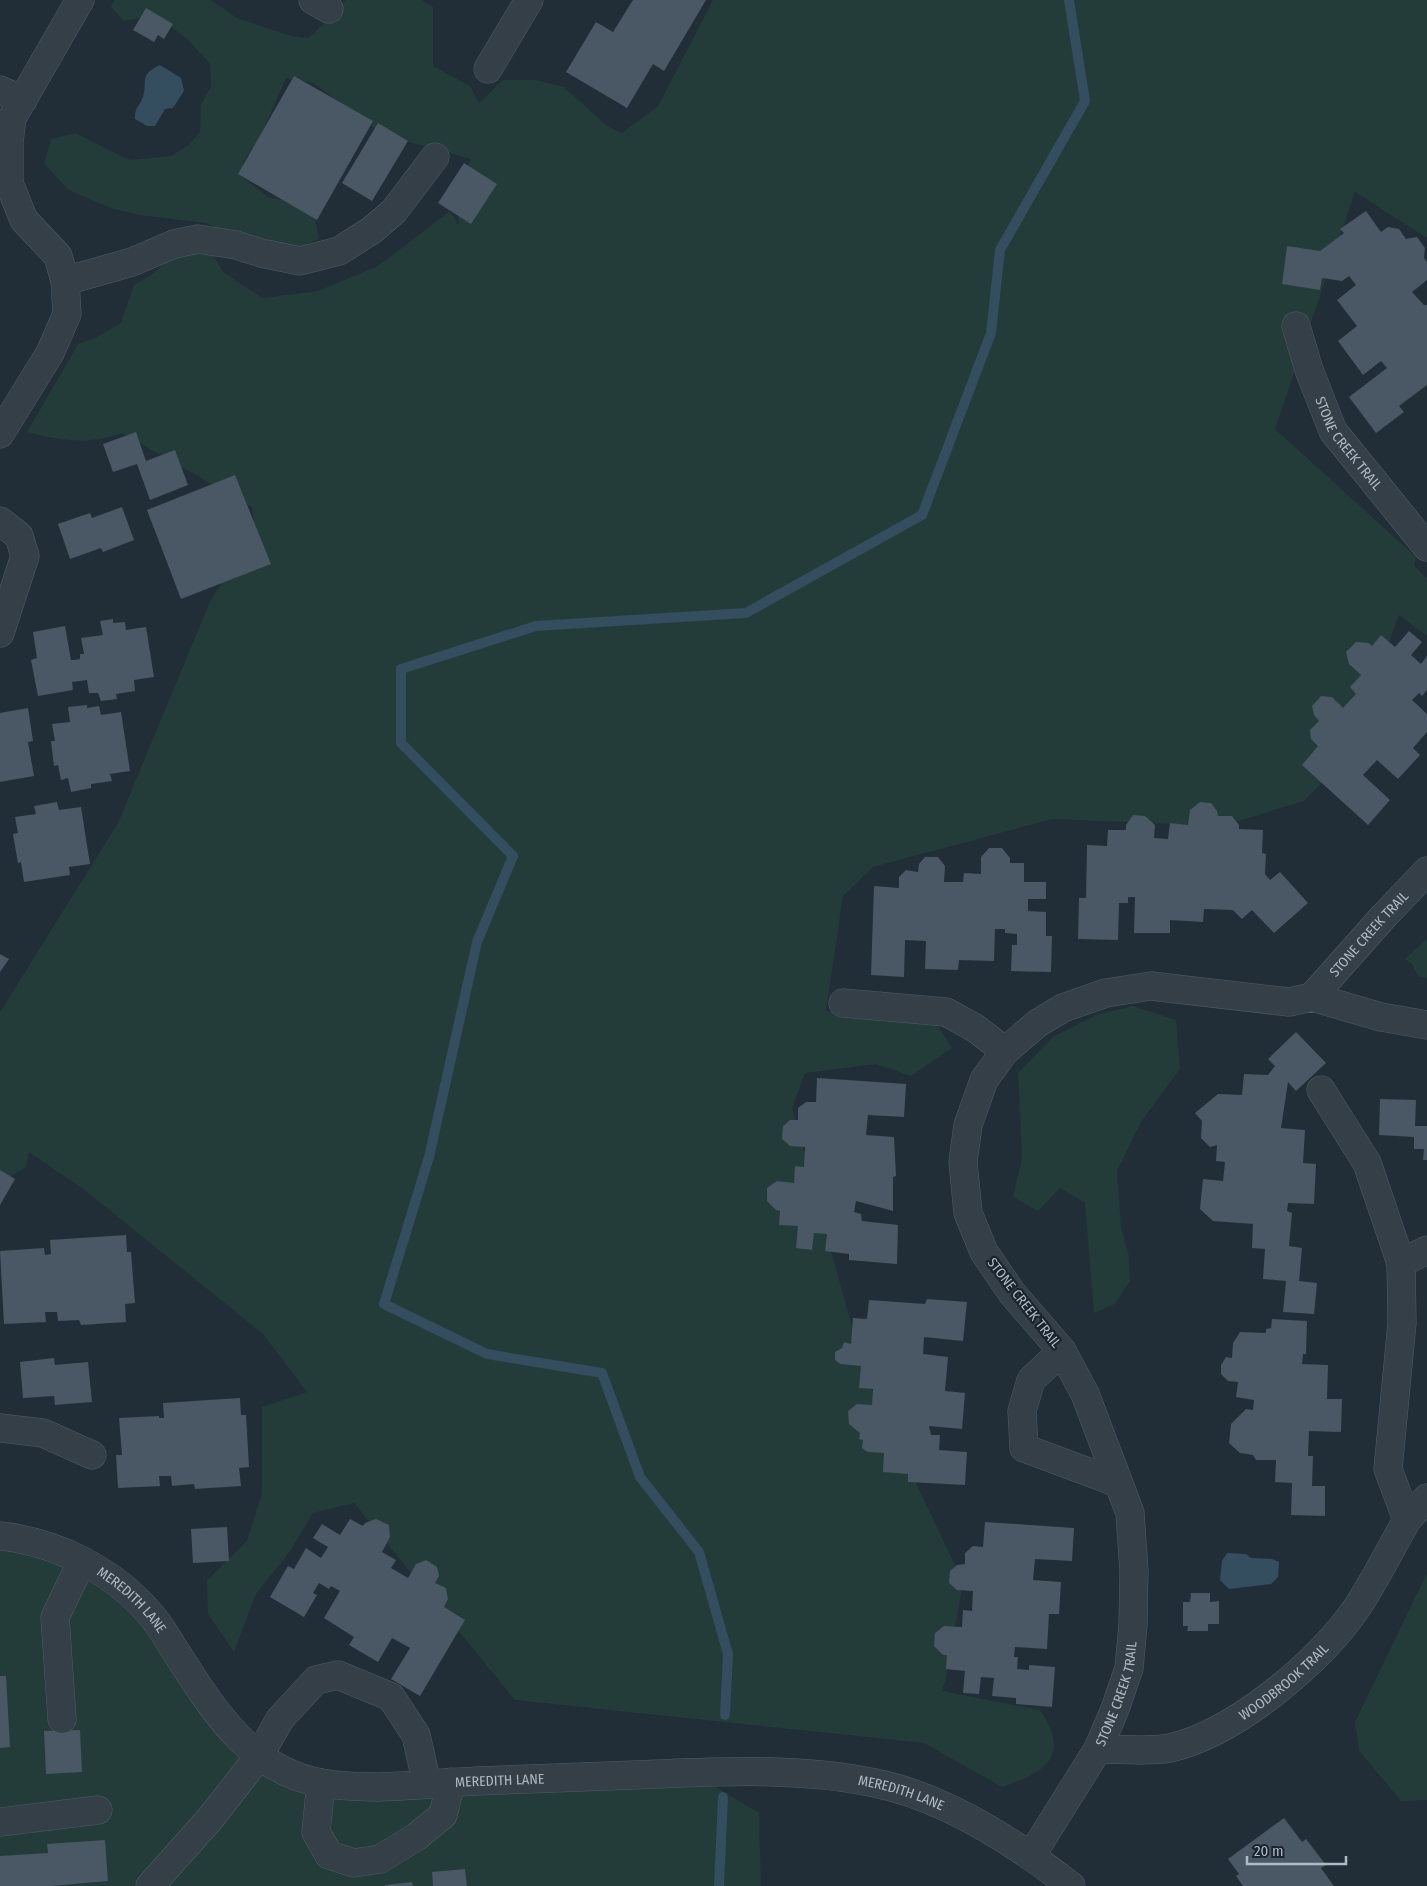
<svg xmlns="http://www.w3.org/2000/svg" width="1427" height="1886" viewBox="0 0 1427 1886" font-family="'Fira Sans Condensed',sans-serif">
<rect width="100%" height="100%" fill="#212e38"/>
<path fill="#233b39" d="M114,0H211L237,18L291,36L309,38L346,0H422L433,7V66L470,86L479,103L503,80H536L564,87L607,126L622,133L658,106L713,0H1427V238L1355,192L1275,429L1416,557L1414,566L1427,578V636L1399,615L1347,757L1304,801L1222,826L1053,819L873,867L843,896L826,1011L935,1021L952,1048L911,1076L876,1064L805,1073L792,1108L866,1378L963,1582L946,1679L942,1691L1040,1710C1072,1756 1045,1773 1002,1787L924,1743L515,1700L354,1503L313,1513L291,1550L256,1594L234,1652L208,1614L207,1580L247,1541L262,1493V1407L307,1392L263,1334L82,1188L29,1152L26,1167L0,1183V1012L118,823L211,599L256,534L252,507L122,433C91,445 59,441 27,432L78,344L95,338L121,323L134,285L151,275L172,256L196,247L214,256L223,272L262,298L318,291L378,266L450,211L459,226L456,193L471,159L384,135L313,83L286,78L261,135L244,161L242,177L270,198L312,204L319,239L299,248L251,246L206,223L139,215L110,208L69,190L44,164L51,139L75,133L130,160L171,156L190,144L200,131L201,105L211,86L210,64L187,39L155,15L124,21L111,7Z
M1427,939V978L1418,976L1412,964L1405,959Z
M1133,1006L1176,1020L1180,1069L1141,1122L1117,1171L1121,1227L1129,1256L1130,1281L1115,1304L1094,1313L1085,1203L1060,1188L1038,1211L1013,1197L1022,1158L1018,1073L1053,1037L1096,1015Z
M0,1536L109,1577L213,1709L294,1775L691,1772L759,1813L761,1886H0Z
M1427,1573V1800L1401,1801L1359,1751L1355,1722Z"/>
<path fill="#344d5f" d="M160,65L181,78L184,91L173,108L165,109L155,126H147L135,119C134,108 140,106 143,97C148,82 138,75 160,65Z
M1227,1553L1246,1554L1251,1558L1272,1559L1279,1562L1278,1577L1271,1584L1229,1589L1220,1580L1222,1561Z"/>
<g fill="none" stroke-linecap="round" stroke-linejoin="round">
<path stroke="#344d5f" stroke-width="10" d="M725,1715L728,1654L699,1552L640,1477L602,1373L487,1354L384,1304L429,1157L477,942L513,856L401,743V669L536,626L746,613L922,515L991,333L1000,250L1085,101L1069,0
M719,1886L723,1797"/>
</g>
<path fill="#495864" d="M633,0H706L664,71L653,64L627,108L566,72L596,22L613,32Z
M146,8L173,24L164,39L158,35L154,42L133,30Z
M294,76L373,121L317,220L238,174Z
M378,123L408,141L372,201L342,183Z
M464,163L497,184L471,224L438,203Z
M1366,211L1381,232L1388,227L1399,229L1406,239L1417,237L1425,248L1424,258L1427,262V280L1412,292L1424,305H1427V385L1399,406L1404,412L1376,433L1349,397L1387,368L1381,361L1363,375L1338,341L1357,326L1337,300L1356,285L1349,276L1342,281L1322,278L1320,290L1282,284L1287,246L1320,251L1344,233L1340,229Z
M136,432L146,461L175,450L188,485L150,500L137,464L113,472L103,444Z
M235,475L271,564L181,599L147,510Z
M122,507L134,540L103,552L101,548L70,559L58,524L90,513L92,518Z
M113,619V623L125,622L126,630L146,627L154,677L134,680L135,691L116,694L117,699L101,701L98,693H89L87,680L72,682L73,690L38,696L31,660L37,658L33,632L65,626L71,660H75L80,659V654H84L81,638L103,635L100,621Z
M1409,631L1422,642L1411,655L1421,664L1427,656V690L1422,696L1419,693L1412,700L1427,714V732L1413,748L1420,755L1398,779L1377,760L1363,775L1390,800L1368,825L1302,765L1318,746L1311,739L1310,730L1319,721L1314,715L1312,706L1321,696L1332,697L1343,708L1356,694L1350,687L1361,675L1349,664L1346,652L1356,642L1369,643L1372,646L1381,635L1395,647Z
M87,705V708L99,706L101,715L121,712L130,771L110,774L112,781L91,784V788L71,792L68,778L61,780L58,765L54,766L51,741H55L52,724L70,722L68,707Z
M28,708L33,741L28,742L34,776L0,782V713Z
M57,802L59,810L81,807L90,864L69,867L70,875L24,882L21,862L18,863L13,834L18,833L15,817L36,814L34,806Z
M1200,802L1211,803L1217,811L1218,816H1232L1239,825V829L1263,830L1262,853L1266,854L1265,874L1270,880L1280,872L1308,903L1274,933L1252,910L1242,919L1233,910L1204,909L1203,922L1170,920V933H1134L1135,897H1128V903H1119L1118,940L1078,939L1079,898H1086L1087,845L1107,846L1108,830H1126V825L1133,815L1145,816L1155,825L1154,838L1168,839L1170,823L1188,825L1190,810Z
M989,848H1002L1010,858V863H1024V882H1046V899H1028V911L1046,912V936H1052L1051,972L1011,971L1012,945H1017V934L1005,933V929H995L994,961L959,960L958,970L925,969L926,941L905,940L904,977L871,975L874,886L899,888V877L906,870L918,872L919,864L925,857H938L945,866L944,882H963L964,873L981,874V857Z
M0,954L9,959L0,972Z
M1296,1032L1326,1063L1296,1091L1288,1082L1281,1128L1305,1130L1303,1163L1316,1164L1314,1204L1288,1203L1287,1211L1292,1213L1289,1246L1302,1248L1299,1281L1317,1283L1314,1314L1283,1312L1286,1281L1263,1279L1265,1249L1252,1248L1253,1224L1213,1221L1200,1209L1203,1179L1223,1181L1225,1162L1216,1161L1217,1145L1210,1147L1201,1138L1202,1121L1195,1113L1218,1094L1242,1095L1244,1074L1268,1075L1275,1066L1268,1059Z
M817,1078L906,1084L904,1117L868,1115L866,1135L894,1137L896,1176L893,1177V1211L856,1201L854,1212L861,1214L862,1221L898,1225L897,1264L849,1260V1254L825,1251L827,1234L814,1233L812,1250L796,1248L798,1226L779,1225L780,1211L776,1210L767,1201V1188L777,1181L794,1183L795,1166L804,1167L805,1147L790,1146L782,1139L783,1126L790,1120H798V1108L806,1102H816Z
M1380,1099L1416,1100L1415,1126H1427V1160H1423L1424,1149H1414V1137L1379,1135Z
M0,1170L15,1179L0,1205Z
M126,1235L127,1252H131L135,1303L125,1304L126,1322L81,1325L79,1320L58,1321L57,1312H45L46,1322L4,1324L0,1251L44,1248L45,1255L51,1254L50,1240Z
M927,1299L967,1302L963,1341L924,1337L923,1354L948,1357L945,1391L965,1393L962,1429L929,1426L931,1435H940L939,1450L967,1452L965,1485L908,1482V1474L883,1472L884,1453L868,1452L862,1448L863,1440L859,1439L860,1433L849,1424L848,1411L857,1404L872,1405L873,1389L859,1388L861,1366L840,1364L835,1360V1352L842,1348L844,1342L851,1344L853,1318L867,1319L869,1300L925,1304Z
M1272,1319L1307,1321L1306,1354H1303L1302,1364L1328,1365L1327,1399H1342L1341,1432L1309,1431L1308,1456H1313L1312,1486H1325V1516L1291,1515L1292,1483L1275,1482L1276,1460H1256L1253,1455L1240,1453L1229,1443L1231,1424L1246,1409L1253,1410L1254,1400L1236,1397L1238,1382L1228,1381L1221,1374V1365L1226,1357L1232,1358L1233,1343L1240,1332L1266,1333V1329L1271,1328Z
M54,1358L55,1365L88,1362L92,1402L55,1405L54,1396L23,1398L20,1362Z
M240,1398L241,1415H246L249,1467L239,1468L241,1486L195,1489L194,1484L172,1486L171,1476H159L160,1486L118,1488L116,1455H122L119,1418L159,1416V1418H164L163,1403Z
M350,1519L363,1526L365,1523L376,1519L389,1525L390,1537L382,1552L396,1560L391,1568L408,1578L416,1564L426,1560L437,1567L439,1576L435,1583L446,1588L448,1599L444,1607L465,1620L420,1696L391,1679L410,1648L392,1638L378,1662L349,1645L354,1637L324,1618L340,1591L331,1586L329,1589L319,1583L313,1593L317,1595L304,1617L270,1597L288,1566L294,1569L306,1548L321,1558L328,1547L313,1538L322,1524L340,1535Z
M985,1522L1074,1528L1072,1561L1035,1559L1033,1580L1061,1582L1059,1614H1049L1047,1649L1015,1647L1014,1657H1018L1017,1669L1029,1670V1665L1055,1667L1052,1707L1016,1704V1698L992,1696L994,1678L981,1677L979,1694L963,1693L965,1671L946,1669L947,1655H943L934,1646L935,1633L944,1626L962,1627L963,1610L972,1611L973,1591L957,1590L949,1583L950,1571L957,1565L965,1564V1553L973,1546L983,1547Z
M227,1527L229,1561L193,1563L191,1529Z
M1191,1593H1210V1602L1219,1601V1624H1208V1631H1187L1188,1626H1183V1602H1190Z
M0,1676H6L10,1747L0,1748Z
M80,1730L82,1772L46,1774L44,1731Z
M1284,1818L1302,1842L1306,1839L1326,1865L1321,1868L1334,1886H1243L1236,1876L1239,1874L1228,1859Z
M105,1840L108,1881L51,1886H0V1856L48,1853L47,1844Z
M465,1869L467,1886H433L432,1872Z
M412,1882L413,1886H385V1885Z"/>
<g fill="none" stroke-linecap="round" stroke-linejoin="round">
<defs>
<g id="minor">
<path d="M313,0L329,9"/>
<path d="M488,69L529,0"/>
<path d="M0,90L23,100"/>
<path d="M65,281L132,262L174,244L198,239L236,245L261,253L300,261L339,251L372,230L394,211L435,157"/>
<path id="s1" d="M1296,326L1309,370L1333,431L1427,547"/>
<path d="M0,434L50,353L67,314L65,281L58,256L24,220L9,183V142L12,118L80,0"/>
<path d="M0,521L19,536L25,556L0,633"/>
<path id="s2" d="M1312,997L1384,916L1427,871"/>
<path d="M843,1003L946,1012L975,1028L1005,1051"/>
<path d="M1321,1090L1367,1163L1401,1263"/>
<path d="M1427,1250L1401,1263L1402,1323L1388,1469L1407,1520L1427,1498"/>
<path d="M1062,1351L1031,1380L1022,1411L1024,1448L1118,1483"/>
<path d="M0,1428L43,1433L92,1455"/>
<path id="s3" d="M0,1536C57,1542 114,1571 151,1615C162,1627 169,1642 178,1655C213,1710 252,1772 322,1783C374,1792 426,1783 478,1781C538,1779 599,1776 659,1774C732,1771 803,1768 875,1783C944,1797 1016,1843 1071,1886"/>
<path d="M62,1719L55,1617L82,1561"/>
<path id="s4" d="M1098,1749C1120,1749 1150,1752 1170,1748C1236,1733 1321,1661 1358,1606C1376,1578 1391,1548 1407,1520"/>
<path d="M321,1783L316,1832L329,1855L354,1863L380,1859L416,1837L443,1815L451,1782"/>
<path d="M0,1822L98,1810"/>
<path id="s5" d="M1031,1856L1098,1749L1115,1709L1129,1668L1133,1625L1134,1571L1130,1513L1085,1394L1062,1351L1012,1293L984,1252L968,1213L963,1162L968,1125L984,1080L1005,1051L1038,1023L1063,1008L1106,993L1151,986L1289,1002L1312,997L1381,1017L1427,1025"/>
<path d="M150,1886L209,1820L259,1756L280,1719L316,1680L338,1675L391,1697L416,1735L427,1784"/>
</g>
</defs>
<use href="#minor" stroke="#515d66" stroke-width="29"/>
<use href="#minor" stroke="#343f48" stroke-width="28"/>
</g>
<g text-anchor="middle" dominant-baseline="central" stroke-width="4.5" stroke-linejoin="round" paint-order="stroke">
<g font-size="14" fill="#aebac5" stroke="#1a242d">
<text stroke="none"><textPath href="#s1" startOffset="130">STONE CREEK TRAIL</textPath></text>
<text stroke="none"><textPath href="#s2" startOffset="85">STONE CREEK TRAIL</textPath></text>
<text transform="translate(1024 1303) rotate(52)">STONE CREEK TRAIL</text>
<text stroke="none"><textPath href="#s3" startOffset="150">MEREDITH LANE</textPath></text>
<text stroke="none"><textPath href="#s4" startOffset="205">WOODBROOK TRAIL</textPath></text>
<text stroke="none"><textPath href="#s5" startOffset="185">STONE CREEK TRAIL</textPath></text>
<text stroke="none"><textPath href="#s3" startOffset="600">MEREDITH LANE</textPath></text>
<text stroke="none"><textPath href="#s3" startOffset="1004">MEREDITH LANE</textPath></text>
</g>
</g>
<path d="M1247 1856v8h99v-8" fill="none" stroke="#aebac5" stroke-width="2.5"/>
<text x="1254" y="1856" font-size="15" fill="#aebac5" stroke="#1a242d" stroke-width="4" paint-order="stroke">20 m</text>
</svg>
